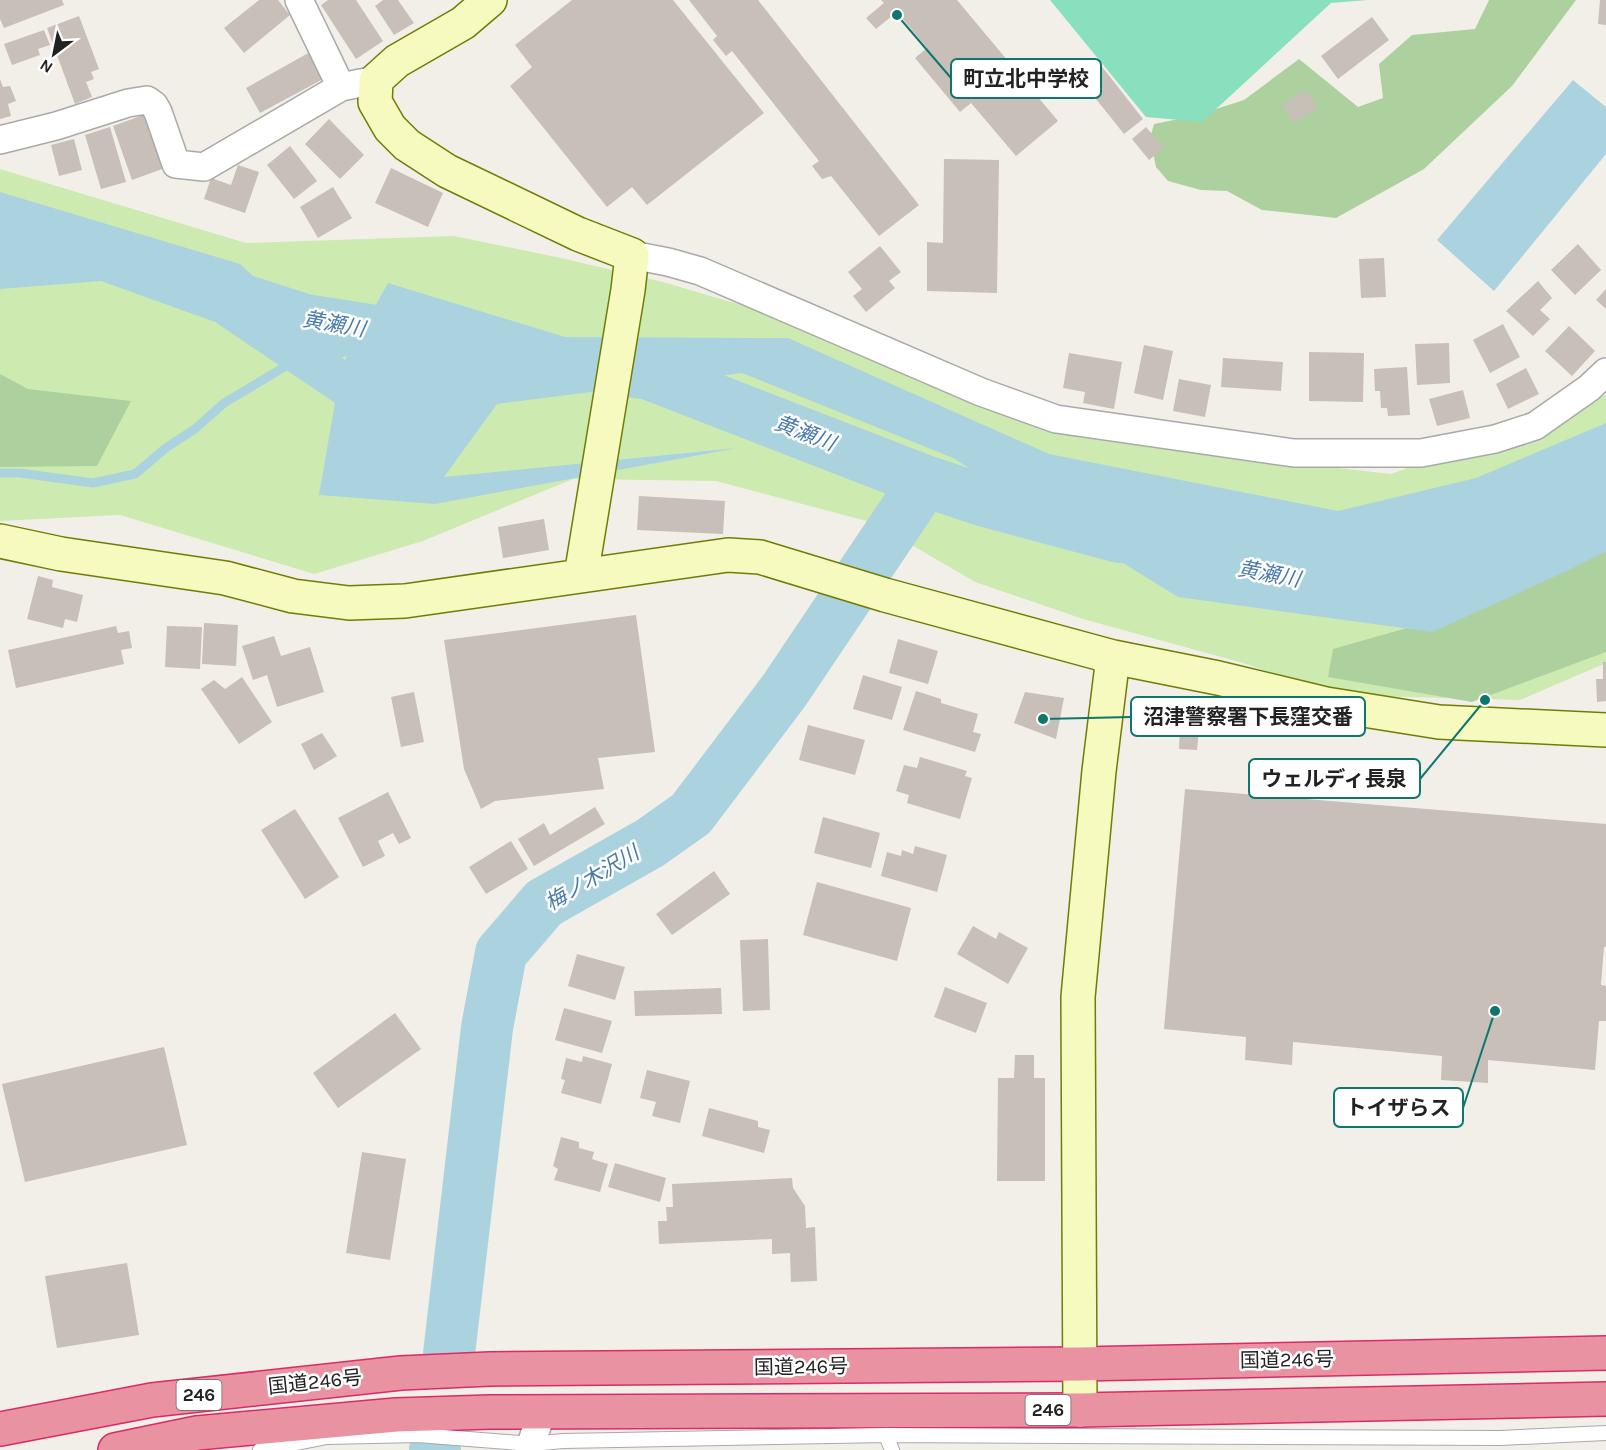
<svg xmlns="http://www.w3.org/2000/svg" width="1606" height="1450" viewBox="0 0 1606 1450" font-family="Karla,'Noto Sans JP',sans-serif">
<rect width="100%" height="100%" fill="#f2efe9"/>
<path fill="#cdebb0" d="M0,169L246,243L454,236L561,258L663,282L864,341L1181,450L1391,474L1606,395V663L1520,700L1336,695L1243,663L1083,619L975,582L874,523L716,481L573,479L423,541L314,574L120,515L0,521Z"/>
<path fill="#add19e" d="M1489,0H1576L1512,86L1424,169L1336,218L1262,210L1227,191L1201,190L1168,181L1156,167L1150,138L1154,124L1194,116L1244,100L1299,59L1358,107L1383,98L1379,64L1412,35L1475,29Z
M0,374L28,389L131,401L97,466L0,467Z
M1606,551V652L1472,702L1328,677L1333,649L1498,602Z"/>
<path fill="#88e0be" d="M1050,0H1368L1331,3L1202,122L1146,117Z"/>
<path fill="#aad3df" d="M1573,80L1606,107V154L1494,291L1437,240Z
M0,192L240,264L345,360L388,283L565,337L788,338L1049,454L1338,511L1476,478L1606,423V551L1571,569L1432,632L1178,597L953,458L742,373L497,404L444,477L737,448L435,504L319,495L335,403L215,322L101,281L0,289Z"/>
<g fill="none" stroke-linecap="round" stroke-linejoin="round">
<path stroke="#aad3df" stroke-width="9" d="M327,356L361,348
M0,473H20L93,483L135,474L167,447L195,429L224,403L286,366L294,364"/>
<path stroke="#aad3df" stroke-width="52" d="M231,296L305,320L433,340
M599,366L649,374L925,481L985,501L1119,537
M449,1354L487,1028L501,953L544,903L650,843L691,814L784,691L925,481
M435,1450V1449"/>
</g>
<path fill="#c7bfb8" d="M0,0H62L64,5L4,28L0,19Z
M259,0H278L290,15L244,53L224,28Z
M328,0H356L383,41L356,59L321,5Z
M383,0H398L414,23L394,35L375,6Z
M572,0H673L764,113L647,205L632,187L607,207L510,86L532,67L515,45Z
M689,0H758L919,205L879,236L831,176L822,179L812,166L819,161L732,51L726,56L713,40L717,36Z
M881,0H957L1058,121L1016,156L971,103L960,112L915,58L927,48L897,12L876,29L866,18L884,3Z
M1600,0H1606V25L1598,24Z
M79,16L99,69L91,72L94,79L86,82L92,97L75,104L47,28Z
M1372,17L1389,40L1338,79L1321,56Z
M44,30L50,45L38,49L40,55L12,65L4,44Z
M310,52L325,78L260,113L246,88Z
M1096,59L1143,119L1124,134L1076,74Z
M0,79L3,87L10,86L16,101L8,104L11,116L0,119Z
M1307,90L1317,109L1293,123L1282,104Z
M146,114L165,168L132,180L113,126Z
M329,119L364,155L340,179L305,144Z
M110,127L126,182L101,189L85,135Z
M1146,127L1164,148L1149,160L1132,139Z
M74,139L82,170L59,176L51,145Z
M290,146L317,181L294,199L267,165Z
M944,159L999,160L997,293L927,291V242L943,243Z
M238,165L259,172L245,213L204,199L211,178L231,185Z
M391,168L443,193L428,227L375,203Z
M333,187L352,218L318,238L300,207Z
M1578,244L1601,270L1575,295L1551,270Z
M880,246L901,272L889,281L895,288L866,312L853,296L862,289L848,272Z
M1384,258L1386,297L1361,298L1359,259Z
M1538,281L1552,298L1540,310L1550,319L1533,336L1506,311Z
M1606,289V309L1596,300Z
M1503,324L1520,357L1490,373L1473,340Z
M1569,326L1595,351L1572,376L1545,351Z
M1449,343L1450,383L1417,385L1415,344Z
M1144,345L1173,351L1163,400L1134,393Z
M1309,352L1364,353L1363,402L1309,401Z
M1069,353L1122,362L1114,409L1083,403L1085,392L1063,388Z
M1223,358L1283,362L1281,391L1221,387Z
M1407,367L1410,415L1388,416L1387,408H1381L1380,391H1375L1374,369Z
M1526,368L1539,394L1508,409L1496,384Z
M1179,379L1211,385L1205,417L1173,411Z
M1463,390L1470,418L1437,426L1429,399Z
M639,496L725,501L723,534L637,530Z
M544,519L549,550L503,558L498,527Z
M38,576L53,580L52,587L83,595L77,622L65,619L63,628L27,619Z
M636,615L655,752L598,758L604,789L495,801L481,809L464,769L444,640Z
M204,623L238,625L236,666L202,664Z
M116,626L118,633L129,631L132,648L121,650L124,664L16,688L8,650Z
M167,626L202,627L200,669L165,667Z
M274,636L281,656L310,647L324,692L277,707L267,675L253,680L242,646Z
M898,639L938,651L928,684L889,673Z
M1603,662H1606V701L1597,702L1596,679H1603Z
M863,675L902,687L892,720L853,709Z
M242,677L272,722L239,744L201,689L214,680L225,689Z
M916,691L941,699V703L978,714L973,732L981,734L975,752L903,730Z
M414,692L424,742L401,747L391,697Z
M1025,692L1064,698L1056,739L1014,723Z
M808,725L865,740L855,775L799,760Z
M1180,727L1199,729L1197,750L1179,749Z
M322,733L337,756L314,770L301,744Z
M920,757L967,771L965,776L972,778L960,819L907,803L909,795L896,791L904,765L917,768Z
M1185,789L1606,824V947H1604L1601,985L1606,986V1021H1599L1595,1070L1488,1060V1083L1441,1080L1442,1056L1293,1042L1292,1065L1245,1060L1246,1037L1164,1029Z
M388,792L411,838L399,844L393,833L378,841L385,856L363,867L338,818Z
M595,807L605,824L534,866L518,839L544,823L550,835Z
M295,809L339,877L305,899L261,830Z
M823,817L880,833L871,868L814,853Z
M511,841L528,869L486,894L469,867Z
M915,846L947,855L937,892L881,876L887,852L901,856L902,850L913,854Z
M714,871L730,894L672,935L656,914Z
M817,882L911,908L897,961L803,935Z
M973,926L996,939L999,932L1028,948L1008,984L957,954Z
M768,939L770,1010L743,1011L740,940Z
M577,954L625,967L615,1000L568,986Z
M945,987L987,1003L976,1033L934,1017Z
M721,988L722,1014L635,1016L634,991Z
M564,1008L612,1021L602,1053L555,1040Z
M395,1013L421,1049L338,1108L313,1073Z
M164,1047L187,1145L25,1182L2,1084Z
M1015,1055H1034V1078H1045V1181H997L998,1078H1014Z
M583,1056L612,1064L601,1104L561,1093L565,1080L561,1079L566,1058L582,1062Z
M647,1070L690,1081L680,1123L652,1116L656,1102L640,1098Z
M709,1108L758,1121V1127L770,1130L764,1153L702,1136Z
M561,1137L579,1142V1148L594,1152L592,1159L608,1164L600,1192L554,1180L558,1169L553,1166Z
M362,1152L406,1159L390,1260L346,1253Z
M615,1163L666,1178L660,1202L608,1187Z
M792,1178L793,1188L805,1206L806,1228L815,1227L817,1281L791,1282L790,1253L772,1254V1239L659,1244L658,1221H667L666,1207H673L672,1184Z
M127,1263L139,1335L57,1348L45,1276Z"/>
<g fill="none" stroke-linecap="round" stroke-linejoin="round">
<defs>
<path id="lane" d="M886,1435L892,1450
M260,1450L327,1437L418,1435L532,1444L563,1441L886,1435L1500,1438L1606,1433"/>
<path id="street" d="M299,0L341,87
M0,140L56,126L128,103L147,100L154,105L158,112L176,164L204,167L341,87L376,80
M632,255L668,262L700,271L981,392L1056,419L1294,453H1421L1495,439L1535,426L1589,388L1606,372
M529,1450L542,1412"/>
<path id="secondary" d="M490,0L463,23L397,61L376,80L375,102L390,128L407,145L447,171L578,234L632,255L628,290L581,576
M0,541L61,554L225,578L293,596L349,603L405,601L728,555L760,557L885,595L1113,657L1218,678L1326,704L1439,722L1606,730
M1080,1410L1078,997L1099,771L1113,657"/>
<path id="highway" d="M0,1429L152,1400L401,1373L490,1369L1080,1364L1606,1353
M115,1450L197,1433L396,1415L490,1412L1080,1410L1606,1399"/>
</defs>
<use href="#lane" stroke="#a9a9a9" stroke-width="16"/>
<use href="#street" stroke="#a9a9a9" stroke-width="30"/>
<use href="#secondary" stroke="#707d05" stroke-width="36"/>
<use href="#highway" stroke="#dc2a67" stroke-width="36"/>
<use href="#lane" stroke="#fff" stroke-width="14"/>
<use href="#street" stroke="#fff" stroke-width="27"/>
<use href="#secondary" stroke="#f7fabf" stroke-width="33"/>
<use href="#highway" stroke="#e892a2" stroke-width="33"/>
</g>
<g text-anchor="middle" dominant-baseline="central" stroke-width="5" stroke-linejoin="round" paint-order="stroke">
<g fill="#fff" stroke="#646464" stroke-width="1.5">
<rect x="176.5" y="1380" width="45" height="30" rx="4.5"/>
<rect x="1025.5" y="1395" width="45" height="30" rx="4.5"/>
</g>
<g font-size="18" font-weight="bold" fill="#222">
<text x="199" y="1395">246</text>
<text x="1048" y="1410">246</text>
</g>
<g font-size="20" fill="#222" stroke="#fff">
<text transform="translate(1287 1360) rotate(-1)">国道246号</text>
<text transform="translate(801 1367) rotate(-1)">国道246号</text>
<text transform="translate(315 1382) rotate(-6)">国道246号</text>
</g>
<g font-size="21" font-style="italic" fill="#4a7aab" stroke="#fff">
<text transform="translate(334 324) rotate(10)">黄瀬川</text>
<text transform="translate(805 433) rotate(21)">黄瀬川</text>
<text transform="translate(1269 574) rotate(11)">黄瀬川</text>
<text transform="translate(592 878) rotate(-31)">梅ノ木沢川</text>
</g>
</g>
<path fill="none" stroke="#0f766e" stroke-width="2" d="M897 15L951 78M1043 719L1131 717M1485 700L1420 779M1495 1011L1463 1108"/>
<g fill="#0f766e" stroke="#fff" stroke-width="2">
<circle cx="897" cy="15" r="6"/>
<circle cx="1043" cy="719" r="6"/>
<circle cx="1485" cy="700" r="6"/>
<circle cx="1495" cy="1011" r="6"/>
</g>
<g fill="#fff" stroke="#0f766e" stroke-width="2">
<rect x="951" y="59" width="150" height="39" rx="6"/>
<rect x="1131" y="697" width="234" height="39" rx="6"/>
<rect x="1249" y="759" width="171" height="39" rx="6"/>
<rect x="1334" y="1088" width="129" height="39" rx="6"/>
</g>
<g font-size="21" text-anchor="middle" font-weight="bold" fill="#222">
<text x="1026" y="86">町立北中学校</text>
<text x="1248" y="724">沼津警察署下長窪交番</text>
<text x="1334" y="786">ウェルディ長泉</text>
<text x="1398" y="1115">トイザらス</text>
</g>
<g transform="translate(54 54) rotate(212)" stroke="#ffffff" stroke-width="4.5" paint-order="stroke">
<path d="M0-4.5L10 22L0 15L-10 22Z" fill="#222222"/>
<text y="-9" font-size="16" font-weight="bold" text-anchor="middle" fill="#222222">N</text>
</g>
</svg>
